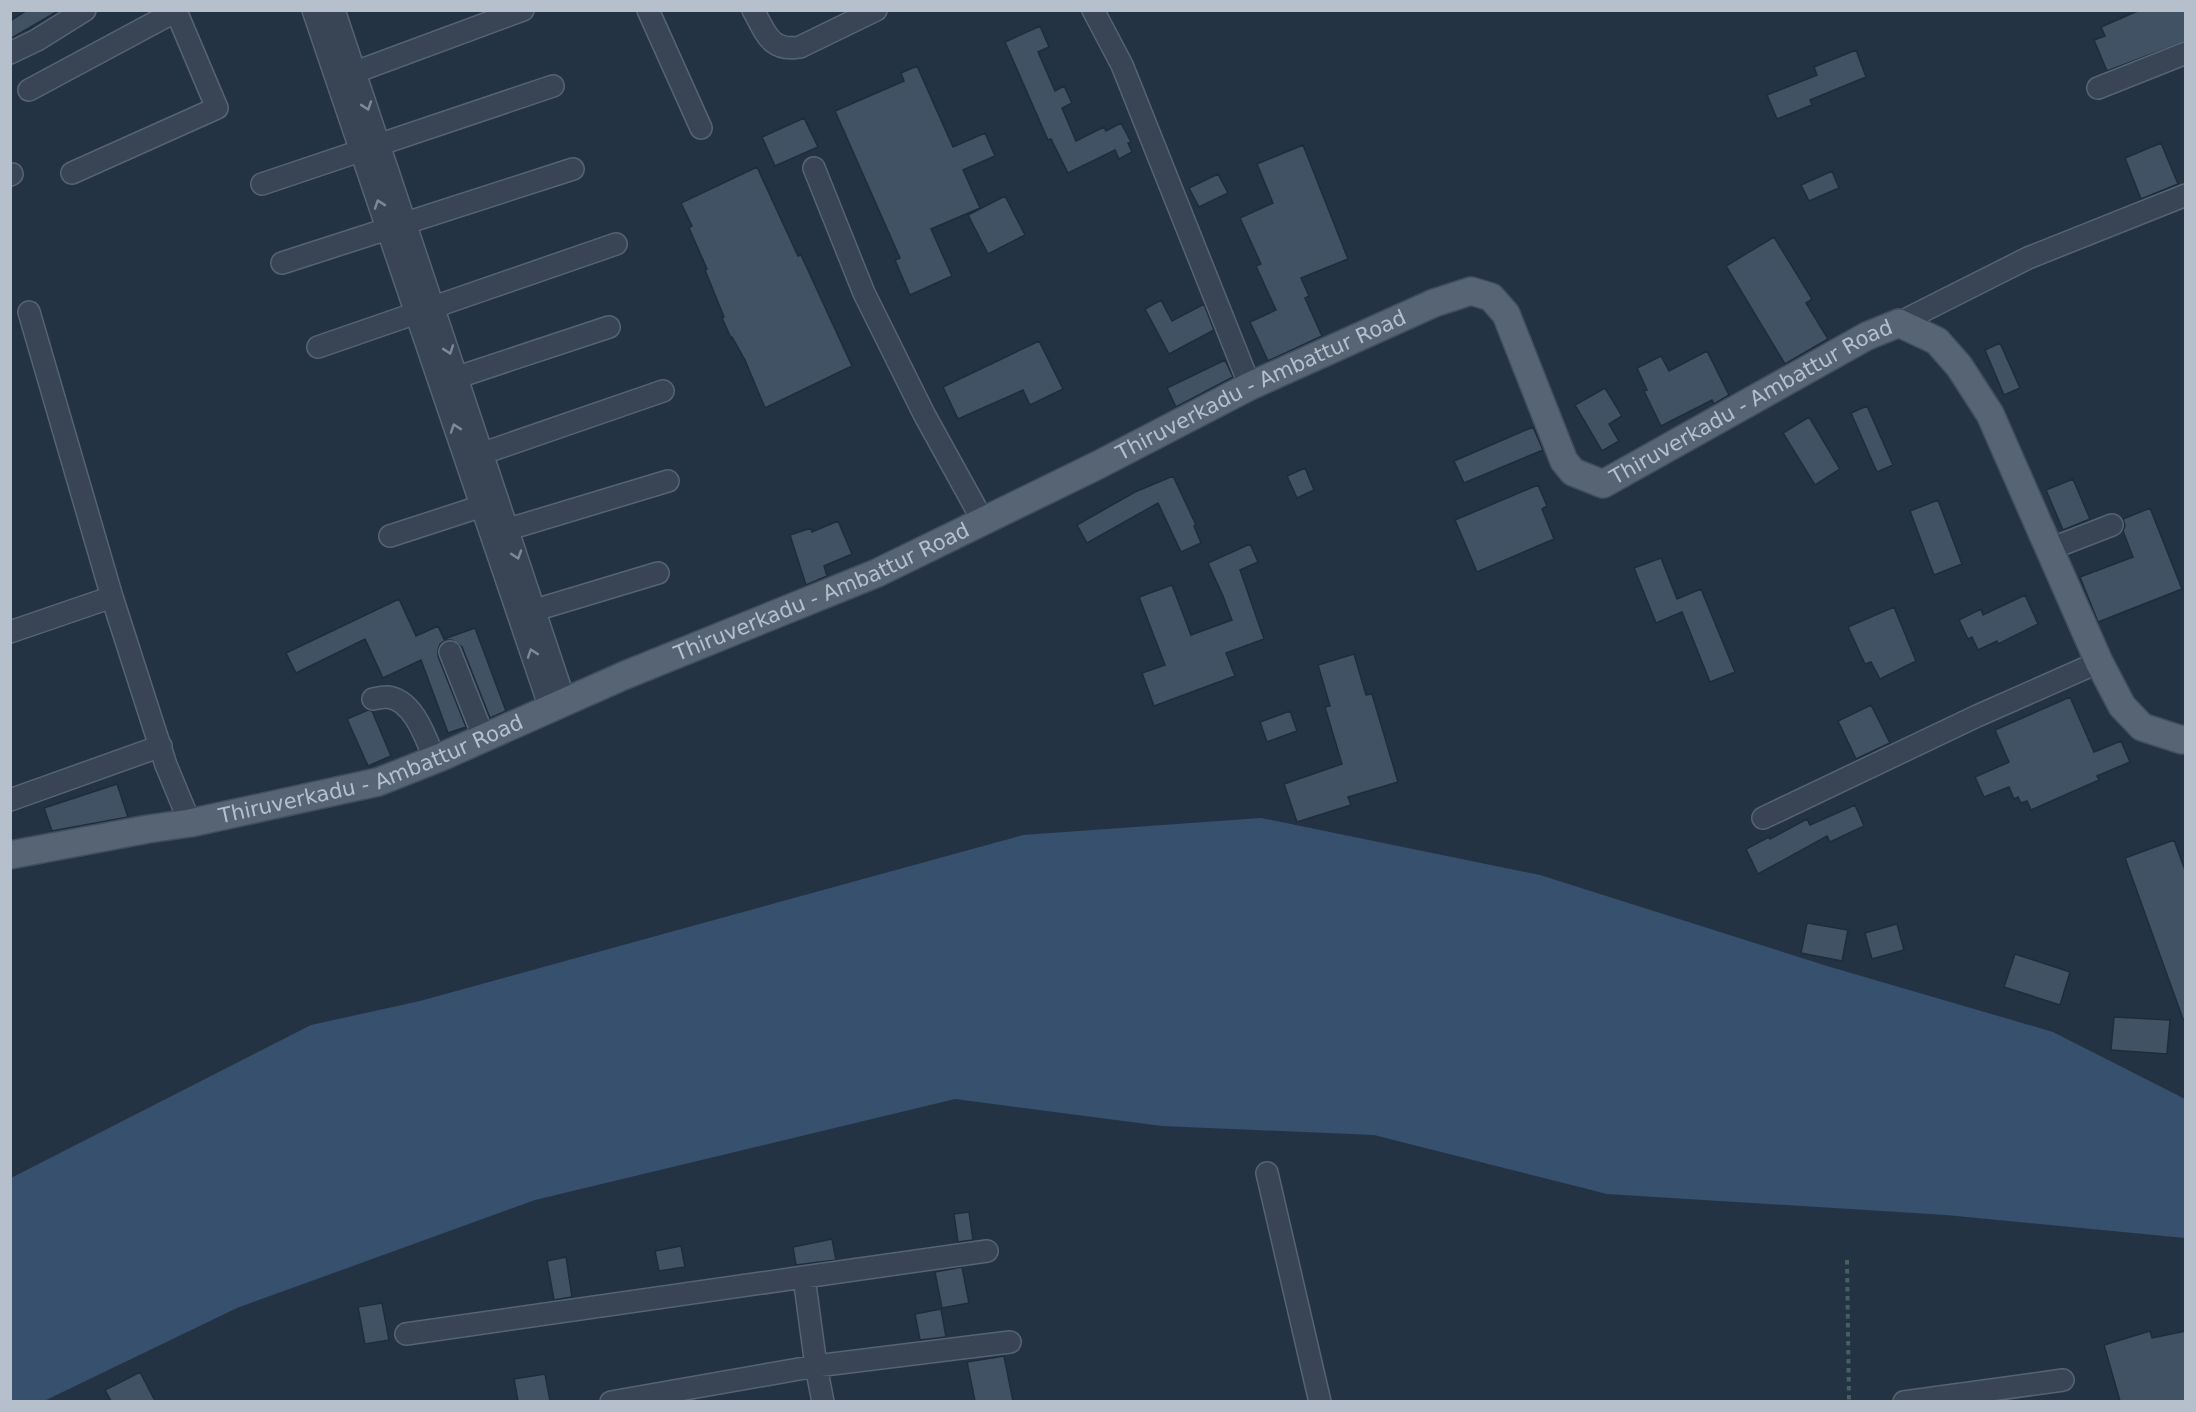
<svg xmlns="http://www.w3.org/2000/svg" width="2196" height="1412" viewBox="0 0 2196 1412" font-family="'DejaVu Sans',sans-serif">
<rect width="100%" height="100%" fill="#243344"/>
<path fill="#36506d" d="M1261,818L1540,875L1827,966L2053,1032L2185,1099V1238L1946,1215L1607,1194L1374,1135L1162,1126L955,1099L535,1200L237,1308L44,1401H11V1178L311,1025L420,1001L1023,835Z"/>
<path fill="#405264" stroke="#1f2c3b" stroke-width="1.5" d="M27,10H60L10,39V21Z
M2140,10H2186V41L2107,71L2094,40L2105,36L2101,27Z
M1040,26L1049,47L1038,52L1055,91L1064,86L1072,103L1062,108L1076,141L1104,127L1106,131L1121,123L1131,142L1128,143L1132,152L1119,159L1115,150L1068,173L1051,139L1048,140L1005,42Z
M1856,50L1866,77L1810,100L1812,105L1777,119L1767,95L1817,75L1814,67Z
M917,66L953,147L985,133L995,156L963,170L980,208L931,229L952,276L910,295L895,260L900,258L835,111L904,81L901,73Z
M804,118L818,147L775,166L762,137Z
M2161,143L2178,184L2141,199L2125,158Z
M1303,145L1348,259L1301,278L1309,296L1305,298L1322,336L1268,361L1250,322L1276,310L1256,266L1261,264L1240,218L1273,203L1257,164Z
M757,167L798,256L801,255L852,366L765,408L745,360L732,337L731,338L722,318L724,317L705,270L707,269L689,228L692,226L681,203Z
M1832,171L1839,188L1809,201L1801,185Z
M1218,174L1228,193L1199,207L1189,188Z
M1005,196L1025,235L988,254L968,215Z
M1774,237L1812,299L1806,303L1828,339L1785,364L1726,266Z
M1161,300L1172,321L1204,304L1214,330L1169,354L1145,309Z
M1039,341L1063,389L1030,405L1023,390L958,419L943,387Z
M2000,343L2020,388L2004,395L1985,350Z
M1707,351L1729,395L1714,404L1712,400L1661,426L1644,391L1647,390L1637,368L1661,356L1669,371Z
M1225,360L1233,377L1176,407L1167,388Z
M1605,388L1622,416L1609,424L1619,441L1602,451L1575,405Z
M1867,406L1893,465L1877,472L1851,413Z
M1809,417L1840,469L1815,485L1783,433Z
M1533,427L1543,450L1464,483L1454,461Z
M1305,468L1314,490L1297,498L1287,476Z
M1173,476L1196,525L1194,526L1201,543L1181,552L1158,503L1087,543L1077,525L1135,492Z
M2073,479L2090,519L2063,530L2046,490Z
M1538,485L1547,506L1542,509L1554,539L1477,572L1455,520Z
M1938,500L1962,564L1934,575L1910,511Z
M2150,508L2182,589L2098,622L2080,577L2133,557L2123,531L2125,526L2123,519Z
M838,521L852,554L824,566L827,576L806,585L790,535L811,528L812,532Z
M1250,544L1258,562L1240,570L1264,639L1226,653L1235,676L1154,706L1142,673L1165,665L1139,597L1172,585L1191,635L1232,620L1223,596L1208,563Z
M1661,558L1677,599L1701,589L1735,672L1710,682L1682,612L1656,623L1634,568Z
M2025,595L2038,624L1998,644L1997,641L1978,650L1972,637L1968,639L1959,620L1981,609L1983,615Z
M399,599L416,636L438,626L444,639L475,628L506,711L490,718L462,647L452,640H446L440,644L438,650V656L466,727L448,733L421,660L383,678L365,639L296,673L286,653Z
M1894,607L1916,661L1880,679L1871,662L1865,664L1848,627Z
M1354,654L1366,695L1372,694L1398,782L1348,797L1351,805L1297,822L1284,784L1342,764L1325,707L1330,706L1318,665Z
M2070,697L2094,752L2121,741L2130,762L2097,776L2099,780L2031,810L2027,801L2021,803L2018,797L2014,799L2009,787L1984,797L1975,777L2009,762L1995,730Z
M1871,705L1890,743L1856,759L1838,721Z
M368,710L372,711L391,756L368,766L347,719Z
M1290,711L1297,731L1267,742L1260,722Z
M117,784L128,817L52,831L44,808Z
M1855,805L1864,826L1830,842L1827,836L1758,874L1746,849L1769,837L1770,839L1807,819L1810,825Z
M2174,840L2186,873V1019H2183L2125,858Z
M1807,923L1848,930L1842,961L1801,953Z
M1897,924L1904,950L1872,959L1865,933Z
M2015,954L2070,972L2060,1005L2004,987Z
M2114,1017L2170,1020L2167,1054L2111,1050Z
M969,1212L973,1240L958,1242L954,1214Z
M832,1239L836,1260L796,1265L793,1247Z
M681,1246L685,1267L659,1271L655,1251Z
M566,1257L572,1297L554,1300L547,1261Z
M962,1267L969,1303L942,1308L935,1272Z
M382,1303L389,1340L365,1344L358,1307Z
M941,1309L946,1337L920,1340L915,1314Z
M2150,1331L2152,1338L2186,1331V1401H2120L2104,1345Z
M1004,1356L1013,1401H975L967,1362Z
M140,1372L155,1401H111L105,1390Z
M545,1374L550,1401H518L514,1379Z"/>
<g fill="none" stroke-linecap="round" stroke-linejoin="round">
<defs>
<path id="minor" d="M313,10L550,708
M334,10L565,702
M648,10L701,128
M753,10C766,33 770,52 800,47L876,10
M1093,10L1122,65L1250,386
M10,53L37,40L85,10
M342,77L523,10
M2098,88L2186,53
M29,90L178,10
M814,168L864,293L924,414L983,521
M72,173L217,108L176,11
M10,175L12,174
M262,184L553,86
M282,263L573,169
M29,312L112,597
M1899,323L2028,258L2186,195
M318,347L616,244
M458,377L609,327
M472,457L663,391
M509,529L668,481
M390,536L482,506
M2050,549L2112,525
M522,614L658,573
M10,632L112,597L166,765L190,823
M450,652L484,738
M373,699C378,698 383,697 387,697C413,699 426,738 434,758
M10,800L161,746
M1763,818L1977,716L2099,662
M1267,1173L1320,1402
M406,1334L804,1277
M611,1402L816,1366L1010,1342
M823,1402L816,1366L804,1277L987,1251
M1904,1402L2063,1380"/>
<g id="major">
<path id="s1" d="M10,855L148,829L190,823L378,782L441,757L623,676L877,573L1098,465L1250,386L1434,303L1471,291L1491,297L1506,314L1564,461L1573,472L1603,484L1867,336L1899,323L1937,341L1959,366L1990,414L2099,662L2122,706L2142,727L2182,740L2186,739"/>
</g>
</defs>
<use href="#minor" stroke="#576371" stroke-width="24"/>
<use href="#major" stroke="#424e5d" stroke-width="30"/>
<path stroke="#456061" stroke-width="4" stroke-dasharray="4.5 4.5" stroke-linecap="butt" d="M1847,1260L1849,1402"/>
<use href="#minor" stroke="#394554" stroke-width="21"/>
<use href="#major" stroke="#576474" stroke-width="27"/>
</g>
<defs><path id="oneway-chevron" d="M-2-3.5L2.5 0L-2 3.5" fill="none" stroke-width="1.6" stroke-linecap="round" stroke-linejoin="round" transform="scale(1.5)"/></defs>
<g stroke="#7e8997">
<use href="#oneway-chevron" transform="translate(367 106) rotate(71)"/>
<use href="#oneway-chevron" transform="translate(379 204) rotate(-109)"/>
<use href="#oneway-chevron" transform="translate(449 350) rotate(71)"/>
<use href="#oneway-chevron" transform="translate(455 428) rotate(-109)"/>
<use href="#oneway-chevron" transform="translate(517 555) rotate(72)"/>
<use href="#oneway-chevron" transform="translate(532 653) rotate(-109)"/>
</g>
<g text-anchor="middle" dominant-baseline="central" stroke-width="4.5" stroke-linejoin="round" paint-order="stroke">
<g font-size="21" fill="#b6c0cd" stroke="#1d2a39">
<text stroke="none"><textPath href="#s1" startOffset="1344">Thiruverkadu - Ambattur Road</textPath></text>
<text stroke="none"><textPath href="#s1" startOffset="1992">Thiruverkadu - Ambattur Road</textPath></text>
<text stroke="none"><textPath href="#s1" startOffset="858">Thiruverkadu - Ambattur Road</textPath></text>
<text stroke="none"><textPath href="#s1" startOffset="372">Thiruverkadu - Ambattur Road</textPath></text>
</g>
</g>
<rect width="2196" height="1412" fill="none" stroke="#b6c0cd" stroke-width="24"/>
</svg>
